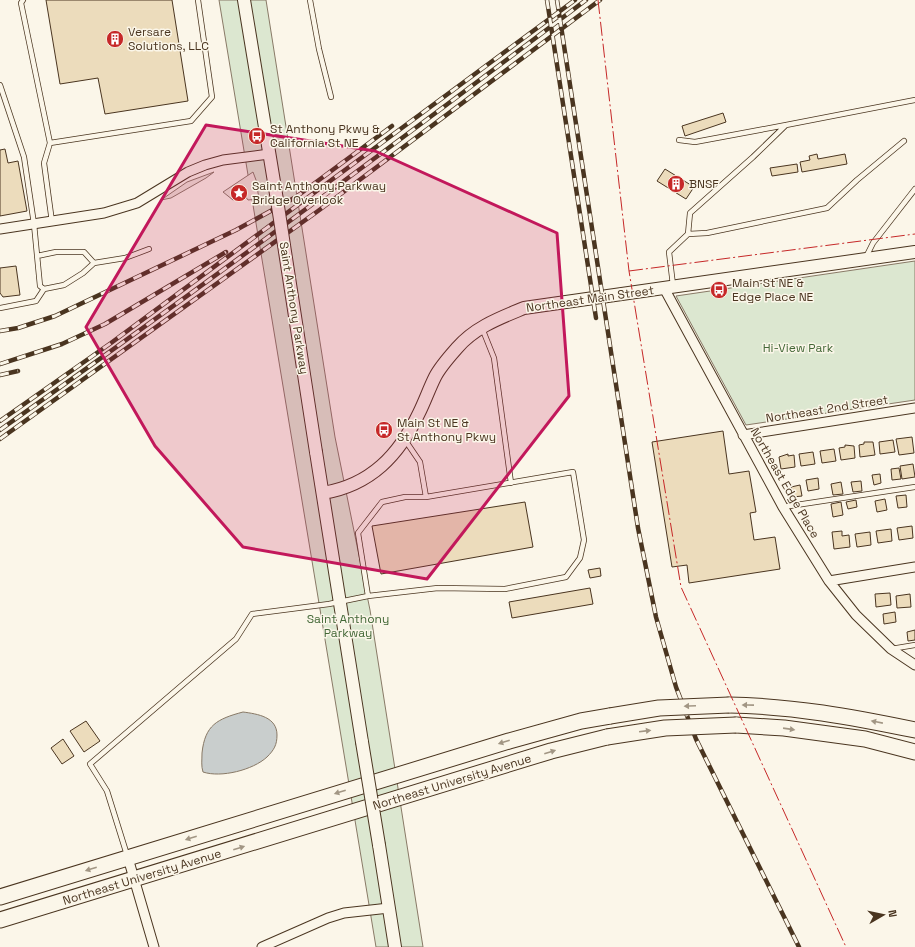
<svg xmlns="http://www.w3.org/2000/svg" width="915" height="947" viewBox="0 0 915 947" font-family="'Space Grotesk',sans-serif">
<rect width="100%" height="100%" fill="#fbf6e9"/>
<path fill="#dce7d0" stroke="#887966" d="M219,0H266L335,437L370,610L423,947H376Z
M915,261V400L746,425L676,296Z"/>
<path fill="#ede7d9" stroke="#887966" d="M214,172L206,178L171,198L161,200L187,182Z
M253,172L256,180L259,199L248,200L245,196L240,200L238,197L233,200L223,192Z"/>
<path fill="#c9cecd" stroke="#887966" d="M243,712C258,714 277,717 277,735C277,745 274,750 267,757C253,770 221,778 203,772C201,766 202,760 202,753C205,725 217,719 243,712Z"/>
<path fill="#ecdcbc" stroke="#4a3520" d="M46,0H172L188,101L105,114L98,78L60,84Z
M723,113L726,122L685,136L682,126Z
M5,149L8,163L18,161L27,211L0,216V150Z
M817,154L818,159L845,154L847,164L802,172L800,162L810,160L809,156Z
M797,164L798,172L772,176L770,168Z
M665,169L694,187L686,199L657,181Z
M16,266L20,295L3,297L0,293V268Z
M723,431L729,474L749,471L756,512L750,513L754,540L775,537L780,569L689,583L687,565L672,567L652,442Z
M912,437L914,453L899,455L896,439Z
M893,440L895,452L880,454L879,442Z
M864,442H873L875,455L860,457L859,445L864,444Z
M845,445L854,446L855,458L841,460L839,448L845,447Z
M834,449L836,461L822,463L820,451Z
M813,452L815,464L801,466L799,454Z
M788,454V456L794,455L795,467L781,469L779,457Z
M913,464L915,477L902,479L900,466Z
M899,468L901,479L892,480L891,469Z
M880,474L881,483L874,485L872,475Z
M818,478L819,489L808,491L806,480Z
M861,481L862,491L853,492L851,482Z
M841,482L843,494L833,495L831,484Z
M800,485L802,496L793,497L791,487Z
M906,495L907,507L898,508L896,496Z
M885,499L887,510L877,512L875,501Z
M856,500L857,507L848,509L846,502Z
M525,502L533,547L381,574L372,526Z
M841,502L843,515L833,517L831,504Z
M912,526L913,538L899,540L897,528Z
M891,529L892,541L878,543L876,531Z
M842,531V536L849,535L850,547L834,549L832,532Z
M870,532L871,545L857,547L855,534Z
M600,568L601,576L590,578L588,570Z
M590,588L593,604L512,618L509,602Z
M890,593L891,605L876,607L875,594Z
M910,594L911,607L897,608L896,596Z
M895,612L896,622L884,624L883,614Z
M915,630V640L908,641L907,632Z
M86,721L100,741L84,752L70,731Z
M63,739L74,756L62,764L51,748Z"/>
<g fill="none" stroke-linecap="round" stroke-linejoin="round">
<defs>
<path id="service" d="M23,0L21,3L50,143L44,163L52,222
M310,0L319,49L331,97
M0,85L24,157L34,224L40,286L44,289L64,285L83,273L94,263L125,258L149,249
M679,140L695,142L786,125
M50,143L191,121L212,97L198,0
M688,234L707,233L827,208L857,180L904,141
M37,256L56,252H84L94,263
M866,257L873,243L915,189
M673,285L669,252L688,234L690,213L753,157L786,125L915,100
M0,308L36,301L44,289
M482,328L494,358L511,483
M783,507L915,487
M368,596L438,588L505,589L566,577L580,558L584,540L573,472L426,497
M891,649L915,645
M127,855L107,791L90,764L236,639L252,614L329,604L368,596L358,533L382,502L405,497H426L420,462L405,440"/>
<path id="minor" d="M0,229L104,213L137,203L188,172L205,165L223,160L269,154
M664,288L783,507L829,581L856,615L891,649L915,665
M743,435L915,408
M829,581L915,567
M128,858L154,947
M262,947L328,918L344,913L389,908"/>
<path id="tertiary" d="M244,0L277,200
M316,452L362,742
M323,493C371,485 399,455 419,413C425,401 429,389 435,377C440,367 449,357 457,348C475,327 500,318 524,308L915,252
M379,845L395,947"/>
<path id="primary" d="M729,705C793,706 852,717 915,730
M736,725L784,728L865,739L915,752
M0,897L509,741L581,721L610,716
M0,920L551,751L607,737"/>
</defs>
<use href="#service" stroke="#4a3520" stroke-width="6"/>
<use href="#minor" stroke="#4a3520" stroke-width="11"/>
<use href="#tertiary" stroke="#4a3520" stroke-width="14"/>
<use href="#primary" stroke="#4a3520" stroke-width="17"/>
<use href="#service" stroke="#fbf6e9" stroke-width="4.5"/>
<use href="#minor" stroke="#fbf6e9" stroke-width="9"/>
<use href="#tertiary" stroke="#fbf6e9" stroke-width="12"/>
<use href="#primary" stroke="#fbf6e9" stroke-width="15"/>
<defs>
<path id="rail" d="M547,0L596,318
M557,0L638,528L656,617L676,687L696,739L799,947
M0,331L18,328L55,316L236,230L296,197L392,126
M0,364L62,344L105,324L226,252
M0,375L18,371
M0,421L111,343L575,0
M0,430C198,290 393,146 586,0
M0,439L318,211L600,0"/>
</defs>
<use href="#rail" stroke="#4a3520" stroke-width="4.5"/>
<use href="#rail" stroke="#fbf6e9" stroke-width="3" stroke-dasharray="9" stroke-linecap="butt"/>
<defs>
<path id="tertiary-bridge" d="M277,200L316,452
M362,742L379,845"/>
<path id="primary-bridge" d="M610,716L659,708L729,705
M607,737L665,728L736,725"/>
</defs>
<use href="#tertiary-bridge" stroke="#4a3520" stroke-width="14" stroke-linecap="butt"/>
<use href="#primary-bridge" stroke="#4a3520" stroke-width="17" stroke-linecap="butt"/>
<use href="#tertiary-bridge" stroke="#fbf6e9" stroke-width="12"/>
<use href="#primary-bridge" stroke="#fbf6e9" stroke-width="15"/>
<path stroke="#c62828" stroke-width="1" stroke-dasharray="14 3 2 3" stroke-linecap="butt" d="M598,0L629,271L681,587L846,947
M629,271L915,234"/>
</g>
<defs><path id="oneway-solid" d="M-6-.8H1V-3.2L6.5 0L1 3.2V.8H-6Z"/></defs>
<g fill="#a29684">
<use href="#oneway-solid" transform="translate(748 705) rotate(-179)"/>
<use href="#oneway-solid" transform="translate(690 706) rotate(178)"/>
<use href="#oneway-solid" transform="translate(877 722) rotate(-169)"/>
<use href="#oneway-solid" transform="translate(789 729) rotate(8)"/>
<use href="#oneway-solid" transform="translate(645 731) rotate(-7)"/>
<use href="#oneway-solid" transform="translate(504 742) rotate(163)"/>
<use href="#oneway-solid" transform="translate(550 752) rotate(-18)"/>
<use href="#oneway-solid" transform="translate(340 792) rotate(163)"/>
<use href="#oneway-solid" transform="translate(191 838) rotate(163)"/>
<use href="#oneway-solid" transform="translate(239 848) rotate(-17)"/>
<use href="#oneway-solid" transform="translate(91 869) rotate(163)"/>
</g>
<path fill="#c2185b" fill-opacity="0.2" stroke="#c2185b" stroke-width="3" stroke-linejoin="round" d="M206,125L375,151L557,233L569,396L427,579L243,547L155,446L86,327Z"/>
<defs>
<symbol id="building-disc" viewBox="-11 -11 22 22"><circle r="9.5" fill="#c62828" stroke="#fbf6e9"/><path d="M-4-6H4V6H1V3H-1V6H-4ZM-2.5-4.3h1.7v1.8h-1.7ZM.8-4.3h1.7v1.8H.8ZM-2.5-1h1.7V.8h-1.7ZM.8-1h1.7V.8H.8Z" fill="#fff"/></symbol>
<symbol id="bus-disc" viewBox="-11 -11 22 22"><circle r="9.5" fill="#c62828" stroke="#fbf6e9"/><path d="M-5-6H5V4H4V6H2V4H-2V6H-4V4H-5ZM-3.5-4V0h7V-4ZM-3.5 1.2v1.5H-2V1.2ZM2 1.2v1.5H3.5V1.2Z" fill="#fff"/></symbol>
<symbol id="sight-disc" viewBox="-11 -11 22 22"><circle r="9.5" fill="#c62828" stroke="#fbf6e9"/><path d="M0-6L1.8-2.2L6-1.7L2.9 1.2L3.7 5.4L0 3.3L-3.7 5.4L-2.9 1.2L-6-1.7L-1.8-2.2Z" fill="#fff"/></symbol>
</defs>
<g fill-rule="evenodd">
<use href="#building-disc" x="105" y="29" width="20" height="20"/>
<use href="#bus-disc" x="247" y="126" width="20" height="20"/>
<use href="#building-disc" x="666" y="174" width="20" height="20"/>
<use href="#sight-disc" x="229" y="183" width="20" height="20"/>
<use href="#bus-disc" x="709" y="280" width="20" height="20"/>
<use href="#bus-disc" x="374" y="420" width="20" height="20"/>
</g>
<g text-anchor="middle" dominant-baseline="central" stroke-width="3" stroke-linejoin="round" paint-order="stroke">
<g font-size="12" fill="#4a3520" stroke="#fbf6e9" text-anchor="start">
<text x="128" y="32">Versare<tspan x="128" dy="14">Solutions, LLC</tspan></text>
<text x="270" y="129">St Anthony Pkwy &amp;<tspan x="270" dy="14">California St NE</tspan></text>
<text x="689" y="184">BNSF</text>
<text x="252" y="186">Saint Anthony Parkway<tspan x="252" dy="14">Bridge Overlook</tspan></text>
<text x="732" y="283">Main St NE &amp;<tspan x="732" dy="14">Edge Place NE</tspan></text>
<text x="397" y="423">Main St NE &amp;<tspan x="397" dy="14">St Anthony Pkwy</tspan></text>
</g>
<g font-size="12" fill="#4a3520" stroke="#fbf6e9">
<text transform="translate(590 299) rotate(-8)">Northeast Main Street</text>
<text transform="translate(294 308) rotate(81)">Saint Anthony Parkway</text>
<text transform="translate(827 409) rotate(-9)">Northeast 2nd Street</text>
<text transform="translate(785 483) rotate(60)">Northeast Edge Place</text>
<text transform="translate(452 782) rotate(-17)">Northeast University Avenue</text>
<text transform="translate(142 877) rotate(-17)">Northeast University Avenue</text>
</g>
<g font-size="12" fill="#436837" stroke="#fbf6e9">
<text x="798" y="348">Hi-View Park</text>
<text x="348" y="619">Saint Anthony<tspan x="348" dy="14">Parkway</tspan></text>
</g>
</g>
<g transform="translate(883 915) rotate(81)" stroke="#fbf6e9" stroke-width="3" paint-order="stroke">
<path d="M0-3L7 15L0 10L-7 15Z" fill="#4a3520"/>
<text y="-6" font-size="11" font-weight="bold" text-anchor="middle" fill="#4a3520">N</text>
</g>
</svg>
